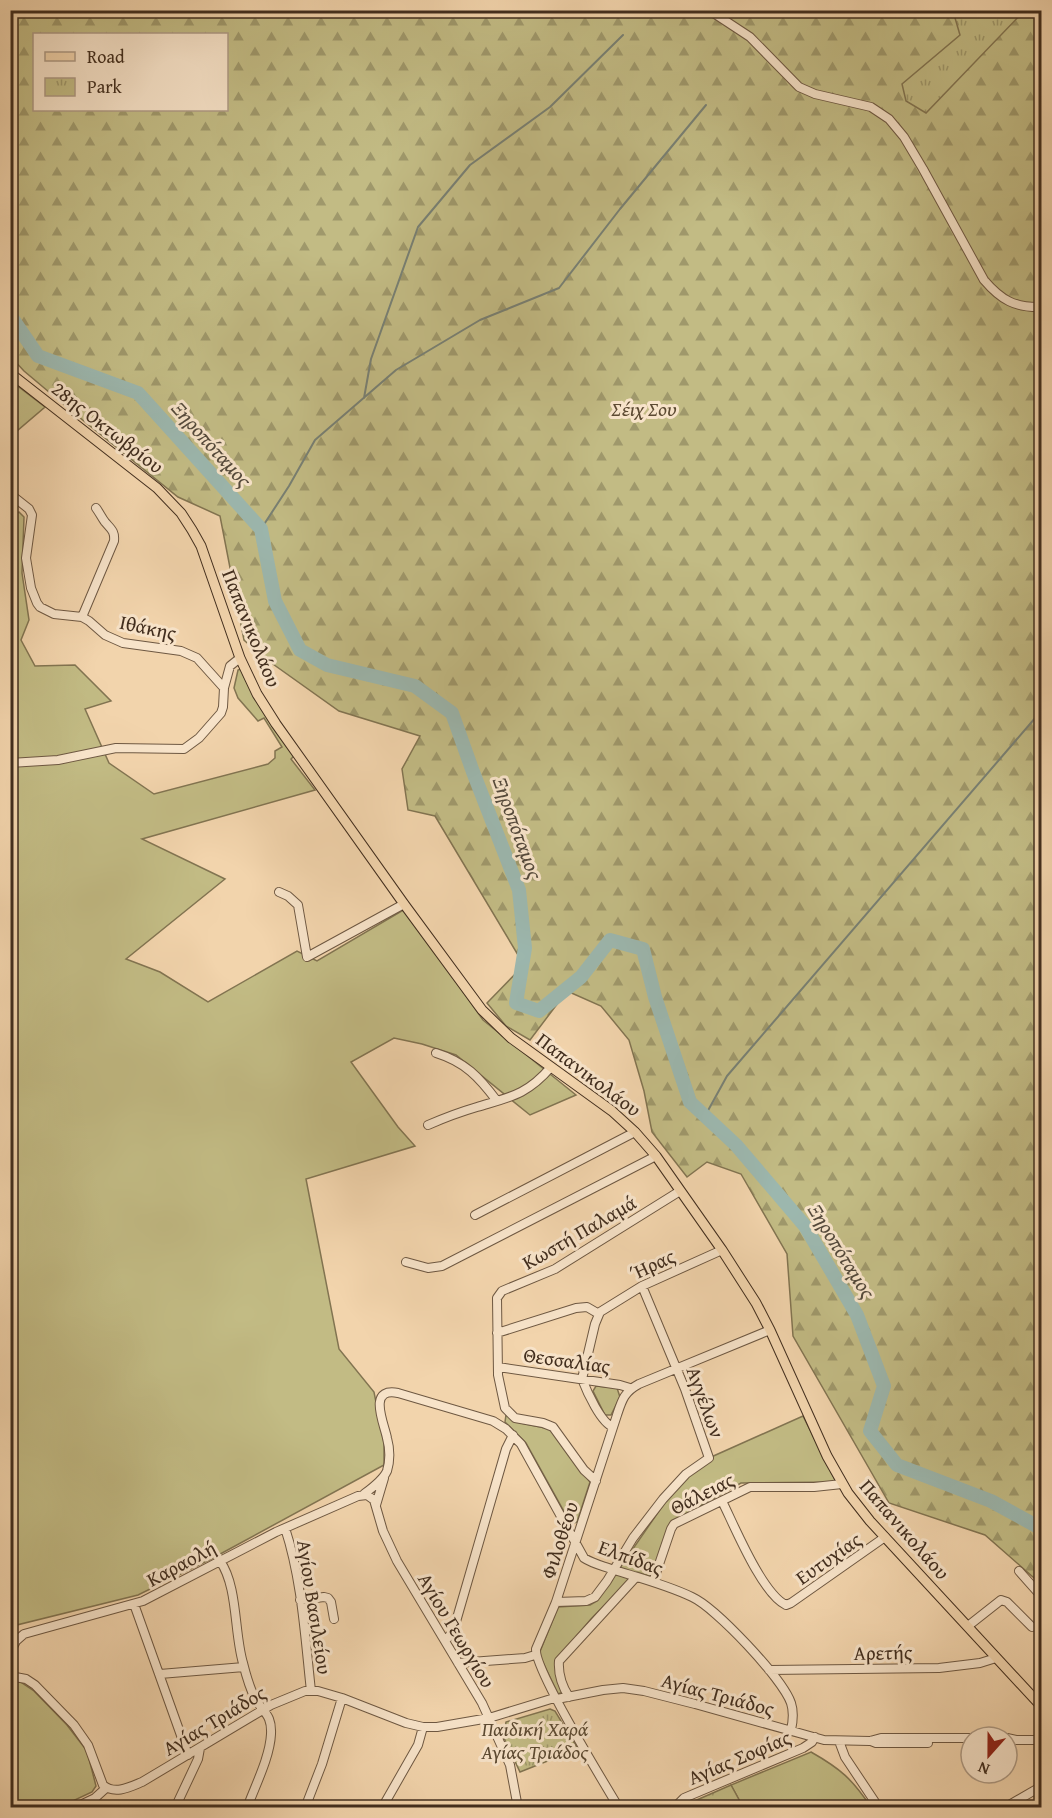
<svg xmlns="http://www.w3.org/2000/svg" width="1052" height="1818" viewBox="0 0 1052 1818" font-family="'Gentium Book Plus',serif">
<defs>
<pattern id="forest-firs" width="22" height="20" patternUnits="userSpaceOnUse" patternTransform="scale(1.5)"><rect width="22" height="20" fill="#c2bb84"/><path d="M5 1l3.5 6h-7zM16 11l3.5 6h-7z" fill="#9f986b"/></pattern>
<pattern id="park-tufts" width="24" height="20" patternUnits="userSpaceOnUse" patternTransform="scale(1.5)"><rect width="24" height="20" fill="#c2bb84"/><path d="M3 7l-1-3M5 7V3M7 7l1-3M15 17l-1-3M17 17v-4M19 17l1-3" fill="none" stroke="#9f986b"/></pattern>
</defs>
<rect width="100%" height="100%" fill="#f2d4ac"/>
<filter id="stains"><feTurbulence type="fractalNoise" baseFrequency=".00333" numOctaves="4"/><feColorMatrix values="0 0 0 0 .2 0 0 0 0 .09 0 0 0 0 .02 0 0 0 .5 -.17"/></filter>
<radialGradient id="worn" r=".72"><stop offset=".6" stop-color="#630" stop-opacity="0"/><stop offset="1" stop-color="#630" stop-opacity=".3"/></radialGradient>
<path fill="#c2bb84" stroke="#827451" stroke-width="1.5" d="M11,381L45,407L11,436Z
M19,512L24,517L22,573L29,620L21,640L35,666L75,665L111,701L85,709L109,763L154,794L268,764L275,758V751L282,747L264,718L258,721L238,698L234,688L238,670L241,669L295,755L291,759L315,790L142,839L225,879L126,959L160,972L208,1002L297,951L317,961L405,909L483,1020L576,1095L530,1115L456,1055L422,1044L394,1038L351,1062L398,1127L415,1146L306,1179L339,1349L374,1392L384,1443V1465L211,1559L138,1595L17,1625L11,1643L10,519Z
M596,1386L617,1388L620,1397L611,1415H605L593,1391Z
M506,1415L521,1423L550,1429L590,1482L577,1522L571,1524L526,1443L505,1422Z
M803,1416L836,1482L741,1483L675,1520L653,1577L637,1572L591,1619L558,1658L563,1692L558,1694L539,1654L558,1607L590,1605L597,1601L668,1498L681,1483L709,1458Z
M10,1675L34,1691L67,1725L87,1751L96,1786L92,1792L60,1807H11Z
M811,1752C841,1769 852,1779 871,1807H743L731,1785Z"/>
<path fill="url(#forest-firs)" stroke="#827451" stroke-width="1.5" fill-rule="evenodd" d="M11,11H1041V1584L985,1535L889,1503L793,1336L787,1254L741,1174L707,1162L687,1177L652,1132L644,1091L629,1040L601,1006L567,991L530,1040L506,1026L487,1003L524,965L435,816L408,810L402,769L420,736L339,711L263,657L244,640L220,516L178,497L74,413L24,371L11,357ZM34,34H226V110H34Z"/>
<path fill="url(#park-tufts)" stroke="#827451" stroke-width="1.5" d="M953,11H1024L926,113L906,101L902,84L960,35Z
M550,1709L555,1711L578,1749L520,1772L503,1736L506,1722Z
M731,1785L743,1807H681L683,1806Z"/>
<g fill="none" stroke-linecap="round" stroke-linejoin="round">
<path stroke="#788074" stroke-width="2" d="M364,398L371,359L418,227L470,165L550,107L623,35
M261,529L289,486L315,440L396,370L480,320L559,288L620,209L706,105
M705,1116L727,1076L1042,710"/>
<path stroke="#9cb7ae" stroke-width="14" d="M10,315L38,356L138,393L261,529L275,601L300,650L327,665L415,686L452,713L473,772L519,890L525,948L516,1003L539,1011L581,977L610,940L643,949L655,997L690,1102L736,1145L805,1226L857,1315L884,1386L870,1431L897,1465L991,1501L1042,1529"/>
<defs>
<path id="minor" d="M709,10L750,37L799,87L815,94L871,107L889,119L904,137L923,169L984,280C1001,300 1015,308 1042,307
M10,494L29,509L32,515L26,558L31,588L37,603L40,607L54,614L82,617L89,621L105,635L123,643L181,651L197,658L224,688L230,666L240,658
M82,617L114,541C115,531 111,529 105,522C102,518 99,512 96,508
M10,763L58,760L116,748L184,749L199,738L221,713L223,707L224,688
M279,892L288,896L298,905L307,957L404,904
M436,1053C465,1062 479,1077 497,1101
M428,1125C444,1118 460,1112 477,1107C510,1097 527,1095 551,1067
M475,1215L635,1132
M406,1262L428,1268L442,1266L656,1156
M497,1333L576,1308L587,1307L599,1314
M498,1367L620,1385L630,1388
M613,1427C601,1423 587,1392 582,1379L595,1324L600,1312L642,1286L722,1250
M596,1481L584,1470L553,1427L543,1423L515,1418L505,1408L498,1375L497,1298L502,1291L555,1269L680,1191
M364,1494C372,1488 383,1480 387,1471C390,1461 390,1449 387,1438C384,1423 367,1387 398,1393L493,1421L506,1429L521,1444L584,1558C593,1564 604,1566 614,1570C640,1578 667,1585 692,1597C716,1608 782,1678 791,1703C794,1712 793,1721 791,1730
M722,1501C734,1525 762,1594 786,1605L791,1603L885,1537
M376,1505L384,1478
M285,1528C302,1580 305,1637 311,1691
M220,1561C238,1586 234,1633 243,1663C246,1675 249,1687 255,1698C263,1713 272,1714 271,1734C270,1757 255,1786 247,1808
M1019,1571L1042,1597
M653,1582L671,1529L674,1524L750,1487H814L842,1484
M300,1600L324,1597L328,1598L331,1602L334,1619
M556,1602L586,1601L595,1597L607,1581L633,1538L663,1499L686,1474L709,1458L685,1389L642,1286
M134,1604L188,1755
M968,1626L1001,1600L1007,1602L1032,1627
M445,1641L452,1633L455,1625L506,1449L513,1435
M10,1653L16,1641L24,1634L143,1601L276,1532L358,1496L367,1495L374,1500L383,1531L397,1561L482,1703L510,1765L518,1808
M458,1663L525,1658L535,1655
M769,1670L939,1668L980,1663L996,1658
M160,1674L244,1667
M10,1676L26,1679L35,1685L74,1725L88,1745L103,1785C115,1795 130,1787 142,1782L271,1705L305,1691H318L342,1698L406,1723L423,1727H437L489,1718L551,1699H557L603,1690L623,1688L644,1691L695,1704L824,1740L870,1741L881,1738H971
M569,1697C562,1686 558,1674 559,1661L636,1577
M1007,1738L1016,1740H1042
M839,1741L845,1757L879,1808
M871,1741L876,1743H928
M74,1808L95,1798L106,1788
M175,1808L198,1759L200,1748
M305,1808L322,1764L342,1698
M382,1808L418,1745L423,1727
M619,1808C604,1783 534,1669 536,1649L556,1602L617,1415C622,1400 624,1392 639,1384L770,1330
M660,1808L670,1805L675,1806
M674,1808L684,1798L803,1748L812,1742L815,1737
M1004,1808L1042,1786"/>
<path id="major" d="M10,373L157,488L181,513L192,530L201,546L240,658L257,694L276,724L404,904L482,1010L511,1038L612,1111L635,1132L656,1156L722,1250L756,1303L770,1330L827,1456L848,1493L870,1521L1042,1707"/>
</defs>
<use href="#minor" stroke="#6e5842" stroke-width="10"/>
<use href="#major" stroke="#422e1e" stroke-width="11"/>
<use href="#minor" stroke="#f7e3c9" stroke-width="8"/>
<use href="#major" stroke="#f2d4ac" stroke-width="9"/>
</g>
<g text-anchor="middle" dominant-baseline="central" stroke-width="6" stroke-linejoin="round" paint-order="stroke">
<g font-size="20" font-style="italic" fill="#5c4a32" stroke="#f7e3c9">
<text x="644" y="408">Σέιχ Σου</text>
<text x="535" y="1728">Παιδική Χαρά<tspan x="535" dy="23">Αγίας Τριάδος</tspan></text>
</g>
<g font-size="20" fill="#422e1e" stroke="#f7e3c9">
<text transform="translate(108 427) rotate(38)">28ης Οκτωβρίου</text>
<text transform="translate(148 627) rotate(12)">Ιθάκης</text>
<text transform="translate(252 628) rotate(68)">Παπανικολάου</text>
<text transform="translate(589 1074) rotate(37)">Παπανικολάου</text>
<text transform="translate(579 1232) rotate(-30)">Κωστή Παλαμά</text>
<text transform="translate(652 1264) rotate(-25)">Ήρας</text>
<text transform="translate(567 1360) rotate(8)">Θεσσαλίας</text>
<text transform="translate(706 1402) rotate(70)">Αγγέλων</text>
<text transform="translate(702 1493) rotate(-27)">Θάλειας</text>
<text transform="translate(905 1529) rotate(49)">Παπανικολάου</text>
<text transform="translate(559 1540) rotate(-72)">Φιλοθέου</text>
<text transform="translate(631 1557) rotate(20)">Ελπίδας</text>
<text transform="translate(828 1558) rotate(-35)">Ευτυχίας</text>
<text transform="translate(181 1563) rotate(-28)">Καραολή</text>
<text transform="translate(315 1607) rotate(81)">Αγίου Βασιλείου</text>
<text transform="translate(457 1630) rotate(59)">Αγίου Γεωργίου</text>
<text transform="translate(883 1652) rotate(-1)">Αρετής</text>
<text transform="translate(718 1694) rotate(15)">Αγίας Τριάδος</text>
<text transform="translate(214 1720) rotate(-31)">Αγίας Τριάδος</text>
<text transform="translate(739 1757) rotate(-23)">Αγίας Σοφίας</text>
</g>
<g font-size="21" font-style="italic" fill="#54493b" stroke="#f7e3c9">
<text transform="translate(212 444) rotate(48)">Ξηροπόταμος</text>
<text transform="translate(518 828) rotate(70)">Ξηροπόταμος</text>
<text transform="translate(842 1251) rotate(58)">Ξηροπόταμος</text>
</g>
</g>
<rect width="1052" height="1818" fill="none" stroke="#f2d4ac" stroke-width="36"/>
<rect x="12" y="12" width="1028" height="1794" fill="none" stroke="#422e1e" stroke-width="3"/>
<rect x="18" y="18" width="1016" height="1782" fill="none" stroke="#422e1e" stroke-width="1.5"/>
<rect x="33" y="33" width="195" height="78" fill="#f7e3c9" stroke="#af9b85" stroke-width="1.5"/>
<rect x="45" y="52" width="30" height="9" fill="#f2d4ac" stroke="#af9b85" stroke-width="1.5"/>
<text x="87" y="63" font-size="18" fill="#422e1e">Road</text>
<rect x="45" y="78" width="30" height="18" fill="url(#park-tufts)" stroke="#af9b85" stroke-width="1.5"/>
<text x="87" y="93" font-size="18" fill="#422e1e">Park</text>
<g transform="translate(989 1755) rotate(201)"><circle r="28" fill="#f7e3c9" stroke="#af9b85" stroke-width="1.5"/>
<path d="M0-4.5L10 22L0 15L-10 22Z" fill="#8f2418"/>
<text y="-9" font-size="16" font-weight="bold" text-anchor="middle" fill="#422e1e">N</text>
</g>
<rect width="100%" height="100%" filter="url(#stains)"/>
<rect width="100%" height="100%" fill="url(#worn)"/>
</svg>
